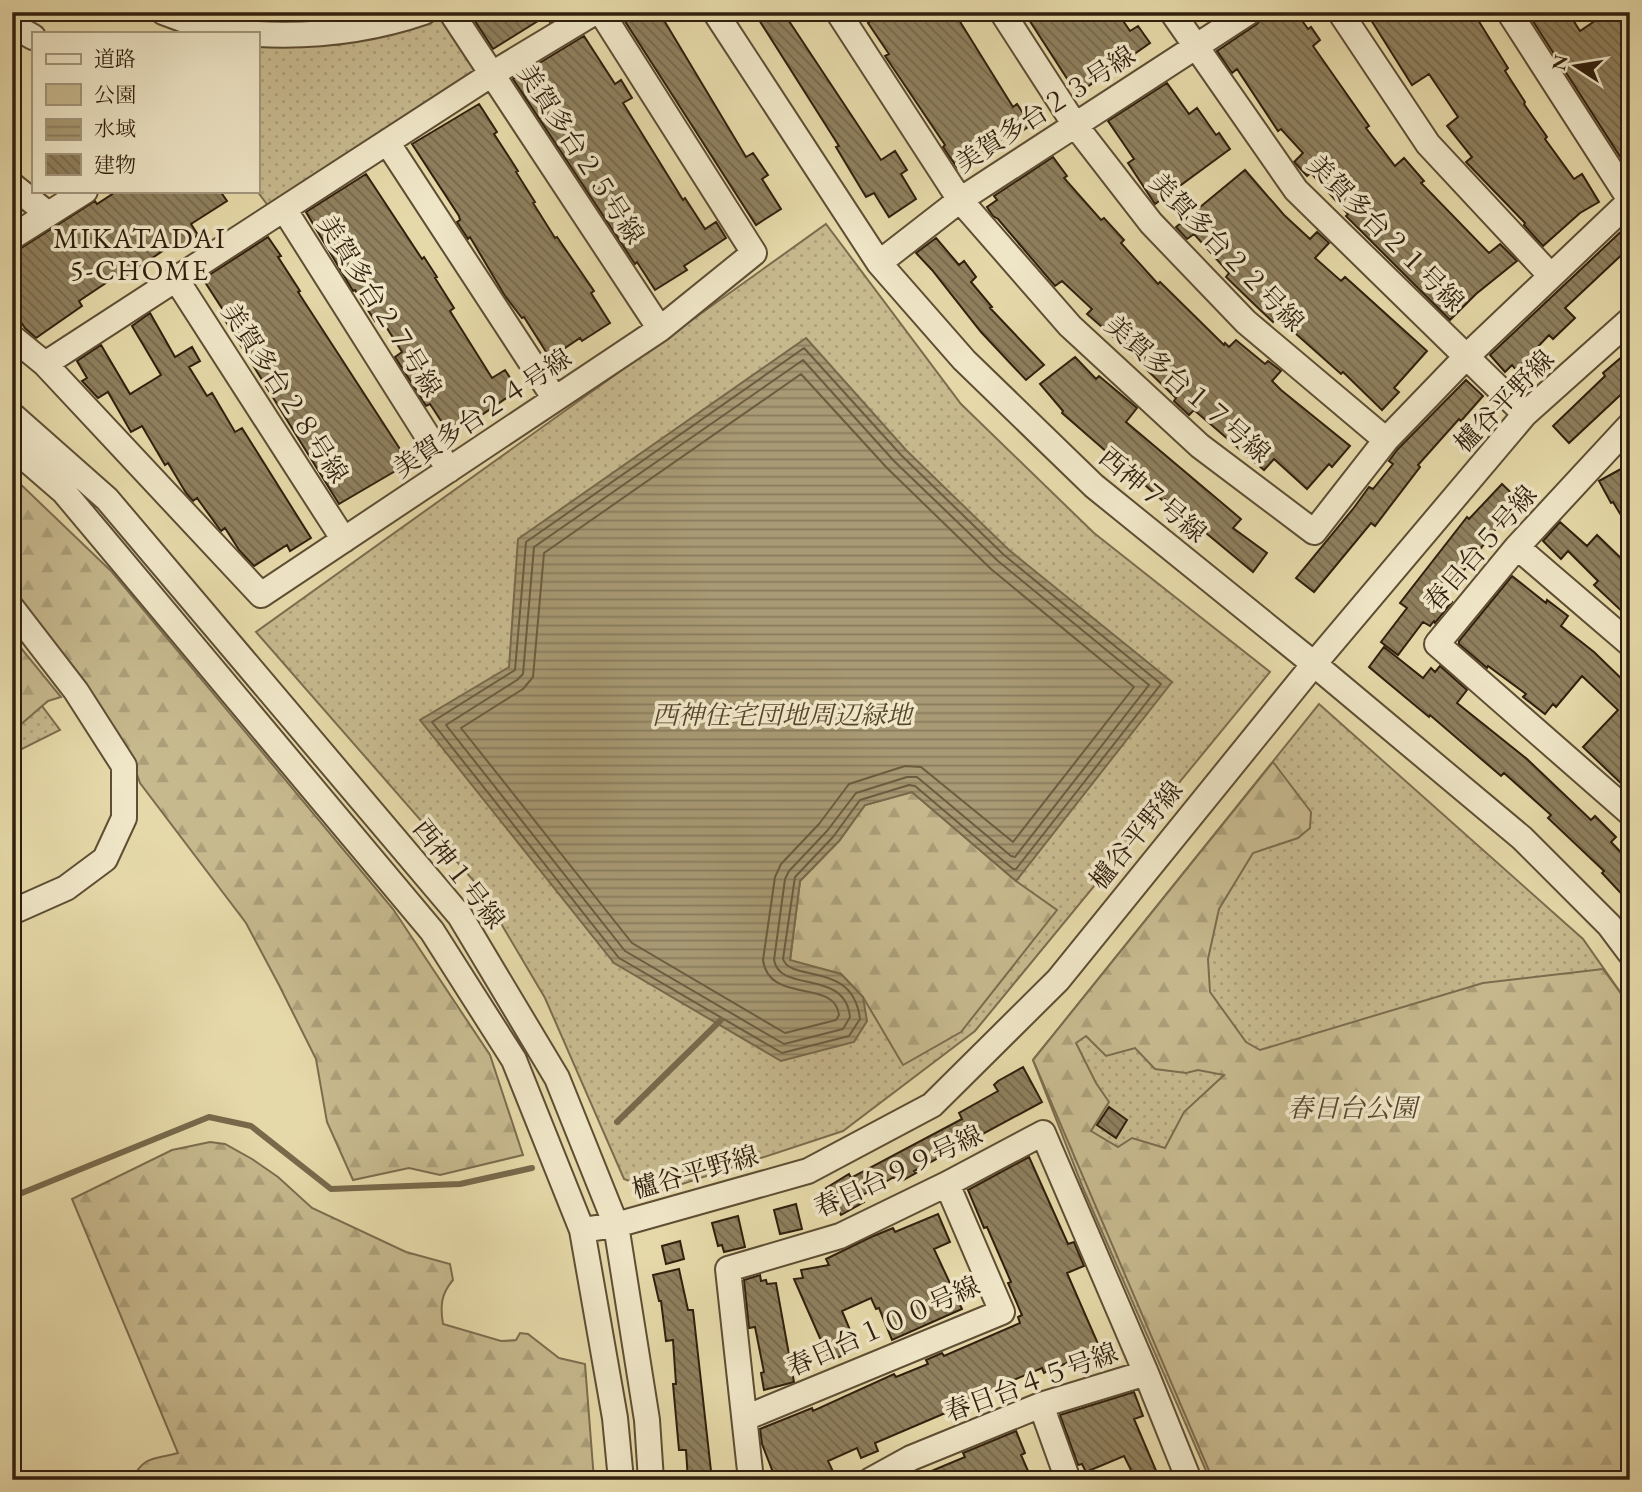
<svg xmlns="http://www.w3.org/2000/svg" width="1642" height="1492" viewBox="0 0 1642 1492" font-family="'EB Garamond','Noto Serif JP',serif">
<defs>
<pattern id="green-dots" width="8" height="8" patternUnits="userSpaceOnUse" patternTransform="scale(1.75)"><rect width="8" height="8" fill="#c7b98e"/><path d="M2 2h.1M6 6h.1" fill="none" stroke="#ab9f79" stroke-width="1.8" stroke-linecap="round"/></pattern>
<pattern id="forest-firs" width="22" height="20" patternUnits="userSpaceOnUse" patternTransform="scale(1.75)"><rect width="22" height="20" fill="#c7b98e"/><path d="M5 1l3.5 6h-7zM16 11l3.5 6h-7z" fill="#ab9f79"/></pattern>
<pattern id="water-rules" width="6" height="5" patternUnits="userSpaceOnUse" patternTransform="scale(1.75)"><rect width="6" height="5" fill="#a89a74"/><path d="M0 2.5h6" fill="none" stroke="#897d5e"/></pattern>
<pattern id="building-back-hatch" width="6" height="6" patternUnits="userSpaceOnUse" patternTransform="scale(1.75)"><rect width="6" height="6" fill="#8f805e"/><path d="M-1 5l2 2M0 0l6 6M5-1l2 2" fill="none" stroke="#75684c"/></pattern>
</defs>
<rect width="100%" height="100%" fill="#e6d9a9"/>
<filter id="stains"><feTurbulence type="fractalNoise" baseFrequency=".00286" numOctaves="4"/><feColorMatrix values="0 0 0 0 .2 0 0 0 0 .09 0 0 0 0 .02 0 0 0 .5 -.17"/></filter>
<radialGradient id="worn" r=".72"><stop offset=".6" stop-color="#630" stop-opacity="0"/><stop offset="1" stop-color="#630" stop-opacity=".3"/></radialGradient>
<path fill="url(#green-dots)" stroke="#7c6c4e" stroke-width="2" d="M444,18L475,66L472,76L269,207L257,191V45H338Z
M826,224L961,404L1094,533L1270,672L975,1031L843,1131L658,1192L624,1179L545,998L480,888L256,632Z
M12,666L60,730L12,754Z
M1319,704L1583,939L1630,1006V1480H1210L1083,1188L1033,1060Z"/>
<path fill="url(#forest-firs)" stroke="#7c6c4e" stroke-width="2" fill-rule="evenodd" d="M12,476L112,572L393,909L490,1055L523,1155L440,1175L409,1168L353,1180L327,1122L316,1059L279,985L246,923L140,783L130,754L12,598Z
M12,637L61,697L48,701L12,732Z
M1273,762L1311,812L1310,828L1298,838L1253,853L1219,909L1208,959L1210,992L1246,1042L1260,1050L1483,983L1603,969L1630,1006V1480H1213L1033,1060ZM1086,1036L1106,1056L1135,1048L1155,1069L1186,1073L1198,1070L1224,1075L1184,1112L1165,1148L1132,1138L1118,1147L1091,1131L1109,1102L1096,1083L1076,1043Z
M912,792L1016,881L1057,910L961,1032L903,1065L863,997L841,974L790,961L800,881L839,841L865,805Z
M210,1142L225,1144L252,1159L278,1177L312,1208L406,1252L450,1264L453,1280C441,1294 440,1306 443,1324L501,1341L516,1340L520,1333L528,1334L559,1358L585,1364L594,1480H131C146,1454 153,1460 178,1453L72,1199L172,1150Z"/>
<path fill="url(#water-rules)" stroke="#78694b" stroke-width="2" d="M806,338L906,450L1009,550L1172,682L1016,881L912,792L865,805L839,841L800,881L790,960L841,974L863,997L867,1021L854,1042L781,1061L614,963L420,720L509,667L518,539Z"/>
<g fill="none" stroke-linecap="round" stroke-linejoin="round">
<path stroke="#6c5c40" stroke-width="2" d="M804,348L901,455L1004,555L1161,684L1016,869H1013L915,786L909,785L860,800L833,837L795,877L783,959C791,983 853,960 860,1019L849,1036L782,1053L619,958L432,722L515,670L526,542Z
M803,360L894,461L998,561L1149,685L1015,857L1011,856L917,777H907L856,793L827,831L789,871L785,879L774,960C780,994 845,968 850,1017L843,1029L784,1044L625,951L446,725L517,680L523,674L534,547Z
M801,374L887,468L991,569L1134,687L1013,842L921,767L905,766L849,784L819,824L781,864L775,877L763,960C769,1005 835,978 839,1015L836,1020L785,1033L632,943L461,728L523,689L533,677L544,553Z"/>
<path stroke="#78694b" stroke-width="6" d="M617,1122L721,1020
M12,1197L209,1117L251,1126L331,1189L460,1184L532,1168"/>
</g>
<path fill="url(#building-back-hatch)" stroke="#311f0d" stroke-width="2" d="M489,12H566L550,22L546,16L493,49L475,21Z
M619,12H659L746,157L753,153L768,175L762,179L781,209L756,225Z
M754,12H783L881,160L895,151L907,170L901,174L916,199L889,217L874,193L866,197L836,147L839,146Z
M884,12H954L1013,107L1017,104L1031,125L1007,141L1004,138L958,169L943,147L945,145L885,56L889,54L868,23Z
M1024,12H1117L1130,31L1138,26L1150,43L1077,94Z
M1267,12H1296L1308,29L1311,27L1320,40L1313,46L1369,126L1366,128L1395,166L1404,158L1424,181L1421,183L1489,253L1500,244L1517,261L1476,294L1450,320L1346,216L1348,214L1311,173L1307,176L1296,164L1294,162L1303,153L1281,129L1278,131L1237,69L1232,73L1217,51L1257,24Z
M1366,12H1473L1508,68L1505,71L1525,102L1524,104L1547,137L1545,139L1574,179L1582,174L1599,202L1580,213L1543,246L1524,225L1525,223L1466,162L1472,157L1447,126L1458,117L1429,74L1412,85Z
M1527,12H1568L1580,31L1608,12H1630V172Z
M584,36L615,84L621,80L632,98L623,103L683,200L685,198L705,229L716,222L726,238L684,266L687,270L655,290L637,262L635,264L513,79Z
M1167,83L1189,114L1197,108L1216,135L1219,133L1230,149L1155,204L1128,163L1134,159L1108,121Z
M479,104L497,132L494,134L518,171L516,172L535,202L533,203L555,238L557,237L594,291L591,293L610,323L582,341L580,338L550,358L524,317L522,318L505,296L470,237L468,239L457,222L460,220L459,216L412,144Z
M1053,157L1067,176L1064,178L1101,220L1104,218L1124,240L1121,243L1158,284L1160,282L1224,345L1225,343L1229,347L1236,340L1265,364L1268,361L1281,371L1272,381L1281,390L1350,446L1332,467L1329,464L1307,489L1274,459L1264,470L1194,410L1189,415L1174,401L1176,398L1147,370L1149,368L1087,314L1092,309L1062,281L1055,286L998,219L993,216L987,207L997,200L994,196Z
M1245,170L1284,215L1310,239L1317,232L1329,243L1315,258L1341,281L1345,277L1427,351L1394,388L1399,392L1382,410L1343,372L1341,374L1277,317L1273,322L1256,306L1226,277L1229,273L1194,234L1187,239L1176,227Z
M366,174L422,259L424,257L437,277L435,278L454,308L450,311L492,378L505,370L518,390L451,436L430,404L426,406L395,357L402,352L380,317L375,321L355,290L353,291L306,212Z
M117,191H220L227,201L191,224L198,235L180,247L176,242L121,279L118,275L79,301L82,306L36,338L25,328L12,309V254L95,201L97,204Z
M1630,223V247L1565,308L1575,318L1553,339L1549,335L1516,370L1512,365L1505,372L1490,355Z
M268,237L281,256L278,257L300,291L298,292L409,463L339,504L220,312L223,310L203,279Z
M936,238L959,265L964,261L976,277L971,282L992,307L990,308L1044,365L1026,380L981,332L932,270L916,253Z
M150,313L175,357L192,347L200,361L189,367L207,396L212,393L235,432L242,428L311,538L290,551L287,545L254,566L239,550L225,528L221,531L197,498L193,501L186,493L168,463L165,465L142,426L131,432L108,392L98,398L82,381L87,378L77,361L101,345L130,394L161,375L132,326Z
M1630,350V386L1569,443L1553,426L1605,376L1603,373Z
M1075,357L1096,379L1099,376L1137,408L1126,422L1241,519L1233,528L1267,553L1253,572L1165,499L1163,501L1062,413L1063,411L1040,384Z
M1466,380L1483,396L1461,421L1459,419L1418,465L1420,467L1375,526L1371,523L1314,592L1296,578L1353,509L1369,487L1373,489L1393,464L1389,461L1397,450Z
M1630,464V530L1613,502L1611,503L1599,481Z
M1502,484L1524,505L1507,525L1502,521L1444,596L1452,602L1435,623L1434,621L1430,626L1423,622L1398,655L1381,642L1407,608L1400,603L1467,517L1469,519Z
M1560,522L1587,546L1597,535L1630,567V619L1594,585L1598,581L1568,551L1561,559L1543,541Z
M1512,576L1546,603L1547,600L1568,616L1561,626L1594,652L1630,687V792L1583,747L1618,710L1582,676L1556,707L1553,704L1545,714L1523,697L1526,694L1488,666L1487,668L1459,644V641Z
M1384,647L1423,678L1431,668L1435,672L1440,666L1467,690L1457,703L1527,759L1591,820L1595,816L1616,837L1611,842L1630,862V903L1602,873L1604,871L1548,818L1551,815L1504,773L1501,776L1430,715L1429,717L1369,667Z
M1023,1067L1042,1102L914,1171L916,1173L898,1183L894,1177L861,1196L864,1202L841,1215L826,1188L849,1174L851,1178L962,1119L959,1113L998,1091L994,1085L998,1081Z
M1109,1107L1127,1120L1116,1138L1097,1125Z
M1029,1157L1068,1244L1074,1242L1084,1266L1067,1273L1102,1353L1084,1360L1083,1356L1044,1373L1042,1368L1009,1382L1011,1385L875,1443L878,1451L861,1458L857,1448L828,1461L837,1480H776L762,1444L760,1429L812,1408L813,1411L894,1374L896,1377L928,1364L926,1360L942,1353L944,1356L1020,1323L1018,1317L1022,1315L1008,1283L1011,1282L987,1227L984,1228L968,1190Z
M796,1204L802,1229L780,1234L774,1210Z
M938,1214L950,1242L934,1249L962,1309L892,1340L879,1308L876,1309L871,1298L842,1311L858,1349L830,1361L794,1279L803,1278L801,1270L829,1265L826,1259L871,1237L893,1228L895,1232Z
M738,1216L745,1247L724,1252L722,1245L718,1246L712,1223Z
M680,1241L684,1259L666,1264L662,1246Z
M679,1269L688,1310H693L712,1480H688L686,1450H679L673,1384H676L673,1340L666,1341L661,1301H659L653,1275Z
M760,1275L761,1281L766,1280L767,1284L776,1283L794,1382L764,1390L761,1373L764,1372L755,1327L749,1328L744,1280Z
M1134,1392L1143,1416L1134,1419L1160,1480H1136L1124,1456L1086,1472L1082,1464L1078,1465L1060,1415Z
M1016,1431L1025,1453L1021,1455L1032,1480H1007L1003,1472L984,1480H910L965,1457L963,1453Z"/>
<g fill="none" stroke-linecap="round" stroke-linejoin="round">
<defs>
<path id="minor" d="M163,12L209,29L251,33
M451,12L660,329
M715,12L879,263L964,360L1094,486L1314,664L1522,838L1609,925L1630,953
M838,12L960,200L1070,326L1200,446L1314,532L1386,440L1466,357L1630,201
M1002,12L1075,125L1151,223L1246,322L1386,440
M1172,12L1296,190L1525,414
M1340,12L1428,144L1551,276
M1509,12L1630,200
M12,25L33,37
M257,34C315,37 369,31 424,12
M387,142L555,399
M12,185L48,214
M284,209L449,470
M12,237L85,191
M879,263L960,200L1249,12
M176,279L344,540
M12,337L45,364L261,595L660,329L754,253L601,12
M45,364L492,74L595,12
M12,415L107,499L460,916L557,1078L616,1225L647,1420L651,1480
M1630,425L1517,547L1437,644L1630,813
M12,447L64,492L432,931L514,1060L582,1230L615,1418L621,1480
M1517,547L1630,644
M12,608L76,691L124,766V818L105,859L66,888L12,912
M582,1230L616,1225L808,1171L932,1105L1058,980L1314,664L1525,414L1630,320
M1041,1405L1068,1480
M745,1418L1002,1312L947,1184
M751,1480L728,1269L840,1236L947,1184L1043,1133L1146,1373
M871,1480L911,1458L1041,1405L1146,1373L1189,1480"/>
</defs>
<use href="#minor" stroke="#5e4e34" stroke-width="28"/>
<use href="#minor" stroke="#efe6c7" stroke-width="24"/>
</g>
<g text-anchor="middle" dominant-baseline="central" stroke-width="7" stroke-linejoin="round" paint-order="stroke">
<g font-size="26" fill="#311f0d" stroke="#efe6c7">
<text transform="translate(1045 109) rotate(-33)">美賀多台２３号線</text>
<text transform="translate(581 154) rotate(57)">美賀多台２５号線</text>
<text transform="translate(1386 233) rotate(45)">美賀多台２１号線</text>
<text transform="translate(1227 252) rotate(46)">美賀多台２２号線</text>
<text transform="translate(380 306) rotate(58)">美賀多台２７号線</text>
<text transform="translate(1188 389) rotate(41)">美賀多台１７号線</text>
<text transform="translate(285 393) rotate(57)">美賀多台２８号線</text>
<text transform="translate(1504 401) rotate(-46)">櫨谷平野線</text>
<text transform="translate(482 413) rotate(-34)">美賀多台２４号線</text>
<text transform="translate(1153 495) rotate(40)">西神７号線</text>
<text transform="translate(1480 548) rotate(-49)">春日台５号線</text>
<text transform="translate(1136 835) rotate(-51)">櫨谷平野線</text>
<text transform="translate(459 874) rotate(52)">西神１号線</text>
<text transform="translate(898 1171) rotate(-25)">春日台９９号線</text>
<text transform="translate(695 1172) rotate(-16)">櫨谷平野線</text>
<text transform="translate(883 1326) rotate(-24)">春日台１００号線</text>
<text transform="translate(1031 1382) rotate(-20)">春日台４５号線</text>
</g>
<g font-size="26" font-style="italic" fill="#56462d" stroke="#efe6c7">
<text x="782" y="715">西神住宅団地周辺緑地</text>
<text x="1352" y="1108">春日台公園</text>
</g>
<g font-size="28" letter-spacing="2" fill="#311f0d" stroke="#efe6c7">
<text x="140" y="238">MIKATADAI<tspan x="140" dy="32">5-CHOME</tspan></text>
</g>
</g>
<rect width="1642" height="1492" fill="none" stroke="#e6d9a9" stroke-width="42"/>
<rect x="14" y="14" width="1614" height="1464" fill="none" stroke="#311f0d" stroke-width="3.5"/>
<rect x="21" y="21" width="1600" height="1450" fill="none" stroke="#311f0d" stroke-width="2"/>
<rect x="32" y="32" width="228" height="161" fill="#efe6c7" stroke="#a3967d" stroke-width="2"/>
<rect x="46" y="54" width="35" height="10" fill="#efe6c7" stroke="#a3967d" stroke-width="2"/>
<text x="94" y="66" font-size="21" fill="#311f0d">道路</text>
<rect x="46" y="84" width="35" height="21" fill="#c7b98e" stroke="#a3967d" stroke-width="2"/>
<text x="94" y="102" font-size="21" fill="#311f0d">公園</text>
<rect x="46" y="119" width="35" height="21" fill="url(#water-rules)" stroke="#a3967d" stroke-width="2"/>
<text x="94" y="136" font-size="21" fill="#311f0d">水域</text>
<rect x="46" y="154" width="35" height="21" fill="url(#building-back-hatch)" stroke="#a3967d" stroke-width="2"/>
<text x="94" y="172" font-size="21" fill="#311f0d">建物</text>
<g transform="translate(1576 66) rotate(282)" stroke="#efe6c7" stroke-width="5" paint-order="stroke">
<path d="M0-5L12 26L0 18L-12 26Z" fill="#311f0d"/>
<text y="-10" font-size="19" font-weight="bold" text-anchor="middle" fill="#311f0d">N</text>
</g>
<rect width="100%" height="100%" filter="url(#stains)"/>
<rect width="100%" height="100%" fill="url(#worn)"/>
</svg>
